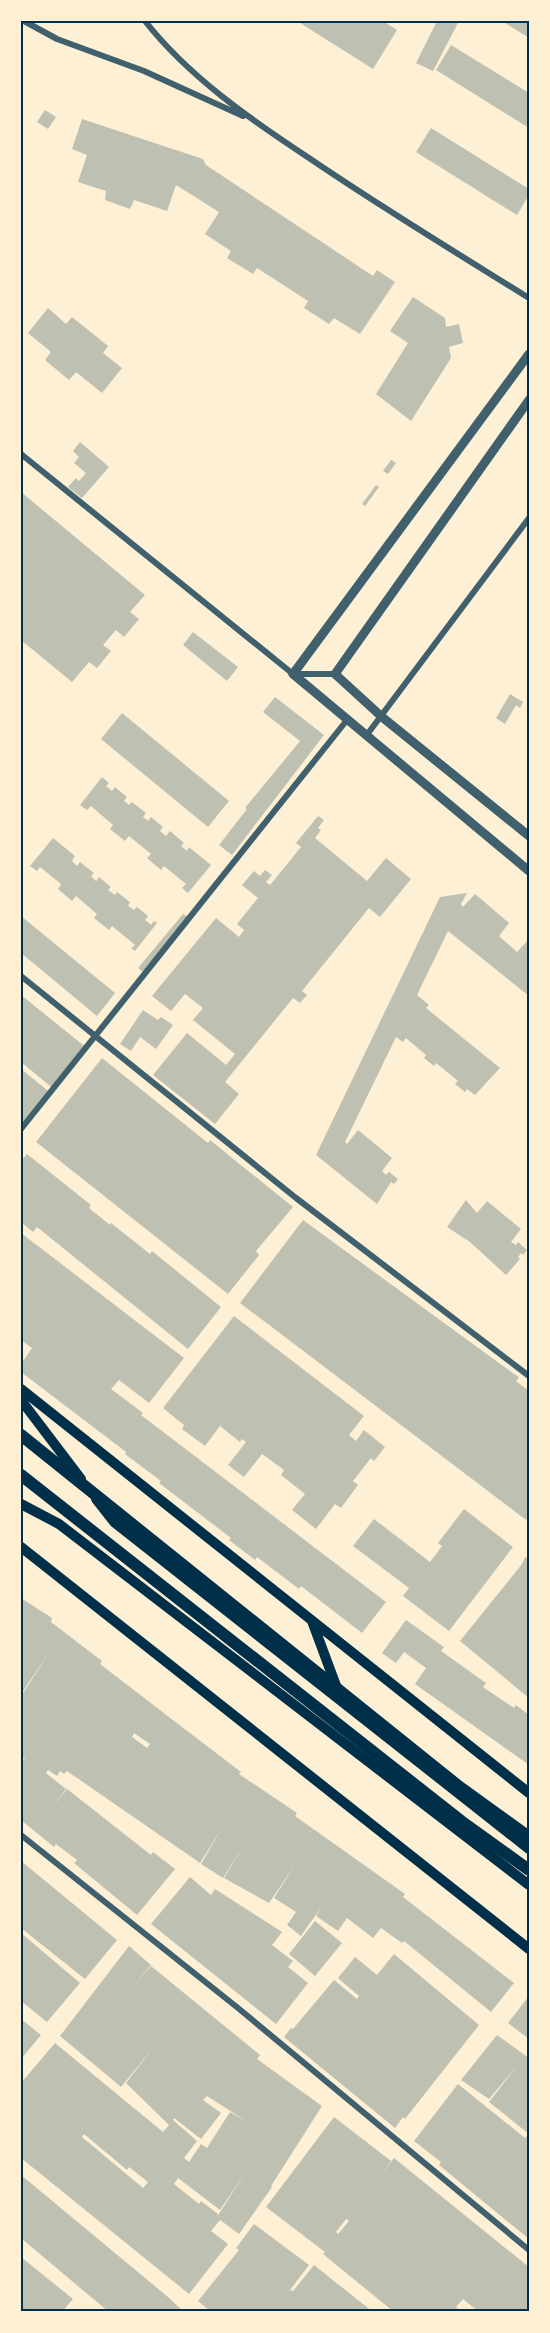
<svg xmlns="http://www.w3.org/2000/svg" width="550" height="2333" viewBox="0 0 550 2333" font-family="Manrope,sans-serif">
<rect width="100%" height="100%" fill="#fdf0d5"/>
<path fill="#bec0b2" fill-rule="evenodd" d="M297,21H383L397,30L373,69Z
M437,21H459L433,71L416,63Z
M502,21H529V38Z
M451,45L529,93V128L436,70Z
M45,110L56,117L48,129L37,122Z
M82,119L203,159L206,165L373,276L377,270L395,282L360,334L334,318L329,324L304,308L308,301L257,268L253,274L227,258L231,251L205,234L219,212L176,185L167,211L134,200L130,209L105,200L106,191L78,182L87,155L72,149Z
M431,128L529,189V195L517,215L416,152Z
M413,297L445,318L446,327L459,324L463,343L449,347L451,358L411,421L376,394L408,343L390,331Z
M48,308L66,324L72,317L108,346L103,353L122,368L102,393L76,372L69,380L45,360L51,352L28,333Z
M80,442L109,467L82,498L68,487L76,478L79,481L86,473L74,463L79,457L73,451Z
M391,460L396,463L388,474L383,471Z
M376,485L379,487L365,506L362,504Z
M21,492L145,595L130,612L139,619L124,637L116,630L103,645L111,651L97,668L89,662L72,682L21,640Z
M193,632L238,667L227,681L183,645Z
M510,694L523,702L520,708L516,705L505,724L496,718Z
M275,697L324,735L232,855L219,845L247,809L245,808L300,741L263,712Z
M122,713L229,801L208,827L101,739Z
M102,777L109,783L106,786L112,791L115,787L127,797L124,801L129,805L132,802L146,813L143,817L148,821L151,817L163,827L160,831L166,836L170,831L184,843L181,846L187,851L189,847L211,865L188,893L182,888L186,884L164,866L161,870L147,858L151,854L129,836L125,841L110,829L113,825L91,806L87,810L80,805Z
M318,816L324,820L318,828L321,830L315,838L367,881L386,858L411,879L380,917L369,908L302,991L307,995L300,1003L293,998L225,1082L239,1094L215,1124L153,1075L187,1033L226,1065L235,1054L193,1020L203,1008L185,994L171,1011L152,996L216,918L239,937L244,930L237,924L258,898L242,885L254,871L260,876L265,870L272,875L266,882L270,885L301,847L296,843Z
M53,838L75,856L72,861L77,866L80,862L94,873L91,876L96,881L99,877L111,887L108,890L115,895L117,892L130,902L128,906L134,910L137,907L148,916L145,920L151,925L154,921L157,923L135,951L131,948L135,945L112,926L109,930L94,918L97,914L76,896L72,901L58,889L61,884L40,867L37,871L30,866Z
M467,893L461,904L463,907L475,894L509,923L499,936L517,952L529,939V996L448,931L417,995L429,1005L426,1008L500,1068L475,1095L467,1089L465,1092L455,1084L458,1081L436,1063L434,1066L424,1058L426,1055L406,1038L403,1042L396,1037L345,1142L347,1144L358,1130L392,1158L382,1171L386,1175L389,1172L398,1179L394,1184L391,1182L377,1204L316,1155L440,897Z
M183,914L188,917L143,972L138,968Z
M21,916L115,993L97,1016L21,953Z
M21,995L88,1049L55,1090L21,1062Z
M143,1010L158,1020L161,1017L173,1025L156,1049L140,1037L131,1051L120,1044Z
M102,1058L208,1143L210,1140L293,1207L256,1251L259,1255L228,1294L36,1142Z
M21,1069L52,1094L21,1132Z
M27,1154L91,1205L89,1208L110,1225L111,1223L150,1254L152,1251L221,1307L188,1349L37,1227L33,1232L21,1222V1161Z
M466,1200L477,1213L487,1201L521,1229L511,1242L516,1245L518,1242L527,1250L523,1255L521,1253L518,1257L520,1259L506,1275L470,1242L447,1227Z
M303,1220L514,1374L519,1377L516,1381L529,1391V1516L526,1520L240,1303Z
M21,1233L184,1358L149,1403L119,1380L111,1389L143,1413L141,1415L386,1602L362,1633L301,1586L299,1589L257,1557L255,1560L229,1540L231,1538L159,1483L161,1481L125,1454L126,1452L21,1372V1364L32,1348L21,1340Z
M234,1316L364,1416L349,1435L356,1441L364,1430L385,1447L374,1461L371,1458L353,1481L358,1485L341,1508L335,1504L316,1529L292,1510L305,1494L281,1475L284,1470L262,1454L244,1477L228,1465L246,1442L242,1439L240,1442L220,1426L205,1446L182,1429L184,1425L163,1408Z
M464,1509L513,1547L449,1631L403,1596L409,1588L353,1546L374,1519L430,1562L442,1546L438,1543Z
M525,1557L529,1559V1698L460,1641L522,1564Z
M21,1598L52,1618L51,1622L102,1661L100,1664L169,1717L163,1724L169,1717L241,1772L239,1774L297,1813L295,1816L405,1894L403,1897L514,1983L491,2012L404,1941L402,1943L381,1928L373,1938L347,1918L338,1931L316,1916L322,1906L301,1936L287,1925L296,1912L274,1898L295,1865L269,1903L224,1878L245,1843L223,1878L201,1864L222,1828L200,1863L67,1771L64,1774L60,1771L57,1776L48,1770L46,1773L66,1789L52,1807L67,1789L151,1855L153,1852L175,1869L137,1915L74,1863L77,1860L56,1844L54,1847L21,1820V1763L27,1755L21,1761V1696L52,1649L21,1694ZM134,1733L150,1744L147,1748L132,1737Z
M406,1620L444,1647L441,1651L486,1683L483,1687L514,1708L516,1705L529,1715V1765L415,1684L426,1668L404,1652L396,1663L382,1653Z
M21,1861L117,1940L85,1979L21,1928Z
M190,1877L211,1895L215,1889L282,1932L272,1945L293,1961L288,1967L308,1983L276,2024L151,1924Z
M315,1921L342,1943L315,1976L289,1954Z
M21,1933L80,1983L47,2022L21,2001Z
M129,1946L151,1965L131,1989L151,1966L260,2055L257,2059L322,2106L271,2186L272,2187L239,2234L220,2220L211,2231L228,2244L189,2294L21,2158V2083L55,2043L163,2132L169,2125L126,2083L154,2047L121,2087L60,2036ZM207,2096L249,2123L230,2112L207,2148L201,2144L189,2162L184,2158L197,2141L173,2120L174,2118L201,2139L221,2113L203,2100ZM84,2134L127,2170L129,2167L148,2182L143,2188L82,2137ZM245,2173L217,2217L218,2214L201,2201L199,2204L174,2184L178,2178L220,2210Z
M394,1954L479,2025L405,2119L403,2117L395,2128L284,2037L291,2028L293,2029L334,1980L357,1999L359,1996L338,1978L355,1957L377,1975Z
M529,1996V2039L508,2023Z
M21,2019L41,2035L21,2059Z
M497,2035L529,2058V2239L439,2165L441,2162L414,2141L458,2084L525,2138L529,2134L489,2102L517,2066L489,2099L461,2080Z
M334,2117L391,2161L379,2177L394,2158L529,2267V2312H479L463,2299L456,2307L462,2312H394L323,2254L325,2252L266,2207ZM346,2219L349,2221L338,2234L336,2232Z
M21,2175L168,2297L184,2312H109L79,2287L21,2238Z
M254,2224L309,2265L290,2290L293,2291L314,2265L373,2312H211L198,2301L239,2250L236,2248Z
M21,2257L73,2299L62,2312H21Z"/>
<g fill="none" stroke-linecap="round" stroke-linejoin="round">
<path stroke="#3f606c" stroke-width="6" d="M24,21L57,39L144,71L243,116
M145,21C189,77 250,119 309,158C381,207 455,252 529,298
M21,454L293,674H335
M366,736L529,518
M21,976L296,1198L529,1376
M21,1129L347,720
M21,1835L238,2008L529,2250"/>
<path stroke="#3f606c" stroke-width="9" d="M529,354L293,674L529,871
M529,400L335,674L382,717L529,836"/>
<path stroke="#003049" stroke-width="10" d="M21,1389L529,1793
M21,1400L81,1479
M96,1499L114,1522L529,1849
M21,1504L59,1524L529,1885
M21,1547L529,1949
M312,1621L338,1691"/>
<path stroke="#003049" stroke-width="12" d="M21,1435L457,1785L529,1837
M21,1475L461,1821L529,1870"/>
</g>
<rect width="550" height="2333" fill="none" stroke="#fdf0d5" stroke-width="45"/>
<rect x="22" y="22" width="506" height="2288" fill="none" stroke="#003049" stroke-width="2"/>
</svg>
